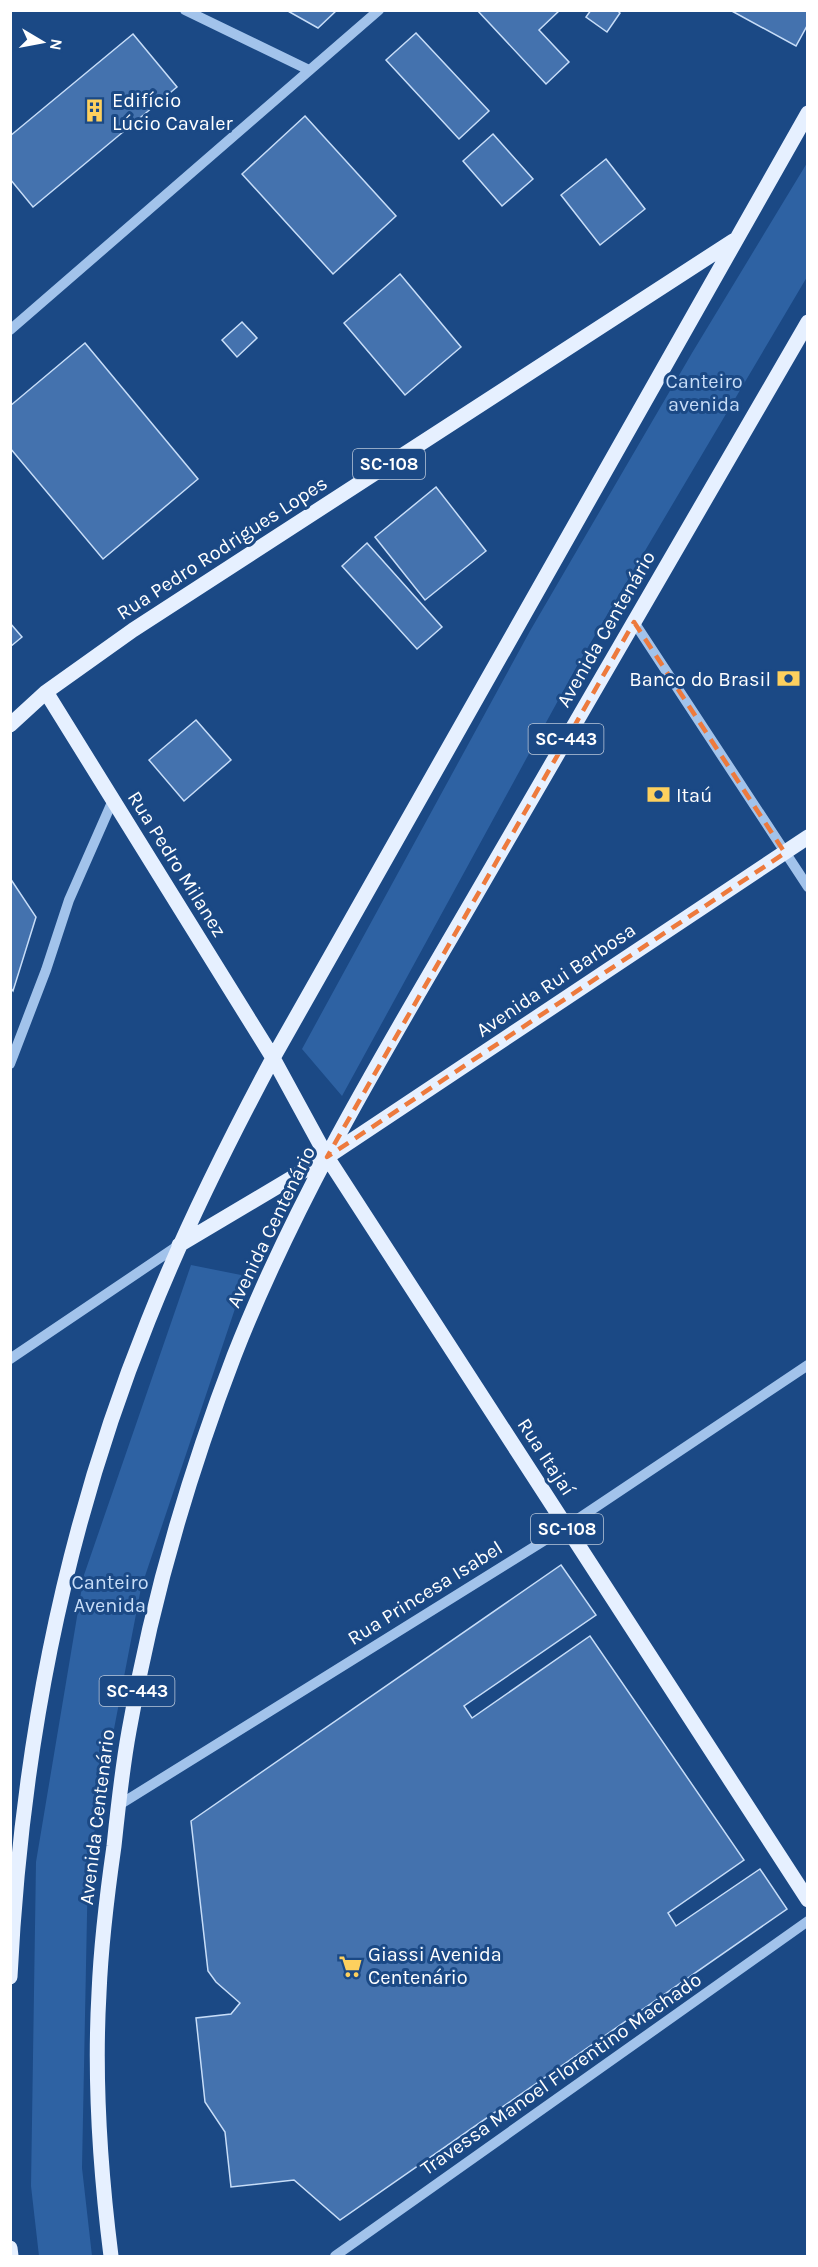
<svg xmlns="http://www.w3.org/2000/svg" width="818" height="2267" viewBox="0 0 818 2267" font-family="Karla,sans-serif">
<rect width="100%" height="100%" fill="#1b4985"/>
<path fill="#2e62a3" d="M807,163V277L578,664L342,1096L302,1049L530,631L692,353Z
M191,1265L246,1276L141,1588L88,1865L82,2168L92,2256H39L31,2186L36,1862L84,1575Z"/>
<path fill="#4472ae" stroke="#c7ddf8" stroke-width="1.5" d="M286,10H337L318,28Z
M477,10H560L539,30L569,62L546,84Z
M591,10H617L620,13L607,32L586,17Z
M730,10H808V24L796,46Z
M416,33L489,111L459,139L386,60Z
M133,34L177,87L33,207L10,179V136Z
M305,116L396,216L333,274L242,174Z
M493,134L533,179L502,206L463,161Z
M606,159L645,209L600,245L561,195Z
M400,274L461,347L405,395L344,323Z
M242,322L257,338L237,357L222,340Z
M85,343L198,479L103,559L10,448V406Z
M436,487L486,551L425,600L375,537Z
M367,543L442,627L417,649L342,566Z
M10,623L22,637L10,647Z
M196,720L231,760L184,801L149,760Z
M10,878L36,917L13,991L10,987Z
M561,1565L596,1615L464,1706L472,1718L590,1636L744,1860L668,1913L676,1926L760,1869L787,1909L340,2220L294,2180L231,2187L225,2132L205,2102L196,2018L231,2014L240,2003L216,1982L208,1971L191,1821Z"/>
<g fill="none" stroke-linecap="round" stroke-linejoin="round">
<path stroke="#a2c3eb" stroke-width="10" d="M185,10L309,70
M10,330L379,10
M634,622L808,887
M10,1064L46,970L69,900L113,800
M10,1359L179,1245
M119,1805L566,1527L808,1365
M335,2256L808,1921"/>
<path stroke="#e6f0ff" stroke-width="15" d="M46,692L273,1058L327,1157L808,1900
M10,725L46,692L133,630L733,241
M179,1245L327,1157L808,837
M10,1977C21,1753 64,1529 148,1321C184,1230 227,1144 273,1058L808,113
M10,2248L11,2256
M111,2256C100,2169 94,2081 99,1993C101,1944 107,1895 114,1846C118,1808 122,1769 129,1731C151,1603 188,1476 234,1356C297,1195 388,1046 474,898C585,706 696,514 808,322"/>
</g>
<path fill="none" stroke="#ed7a3d" stroke-width="4.5" stroke-dasharray="12 8" stroke-linejoin="round" d="M634,622L785,853L327,1157Z"/>
<defs>
<symbol id="building-bare" viewBox="-9 -9 18 18"><path d="M-4-6H4V6H1V3H-1V6H-4ZM-2.5-4.3h1.7v1.8h-1.7ZM.8-4.3h1.7v1.8H.8ZM-2.5-1h1.7V.8h-1.7ZM.8-1h1.7V.8H.8Z" fill="#fdd05e" stroke="#1b4985" stroke-width="2.5" paint-order="stroke"/></symbol>
<symbol id="bank-bare" viewBox="-9 -9 18 18"><path d="M-6-4H6V4H-6ZM0-2.3a2.3 2.3 0 1 0 0 4.6a2.3 2.3 0 1 0 0-4.6Z" fill="#fdd05e" stroke="#1b4985" stroke-width="2.5" paint-order="stroke"/></symbol>
<symbol id="supermarket-bare" viewBox="-9 -9 18 18"><path d="M-6-5.5h2.5l.6 2H6L4.5 2H-2.5L-4.4-4H-6ZM-1.5 3.2a1.3 1.3 0 1 0 .1 0ZM3 3.2a1.3 1.3 0 1 0 .1 0Z" fill="#fdd05e" stroke="#1b4985" stroke-width="2.5" paint-order="stroke"/></symbol>
</defs>
<g fill-rule="evenodd">
<use href="#building-bare" x="78" y="94" width="33" height="33"/>
<use href="#bank-bare" x="772" y="662" width="33" height="33"/>
<use href="#bank-bare" x="642" y="778" width="33" height="33"/>
<use href="#supermarket-bare" x="334" y="1950" width="33" height="33"/>
</g>
<g text-anchor="middle" dominant-baseline="central" stroke-width="6" stroke-linejoin="round" paint-order="stroke">
<g fill="#1b4985" stroke="#bbc8da" stroke-width="1.5">
<rect x="353" y="449" width="72" height="30" rx="4.5"/>
<rect x="528.5" y="724" width="75" height="30" rx="4.5"/>
<rect x="531" y="1514" width="72" height="30" rx="4.5"/>
<rect x="99.5" y="1676" width="75" height="30" rx="4.5"/>
</g>
<g font-size="18" font-weight="bold" fill="#fff">
<text x="389" y="464">SC-108</text>
<text x="566" y="739">SC-443</text>
<text x="567" y="1529">SC-108</text>
<text x="137" y="1691">SC-443</text>
</g>
<g font-size="20" fill="#fff" stroke="#1b4985" text-anchor="start">
<text x="112" y="100">Edifício<tspan x="112" dy="23">Lúcio Cavaler</tspan></text>
<text x="771" y="679" text-anchor="end">Banco do Brasil</text>
<text x="676" y="795">Itaú</text>
<text x="368" y="1954">Giassi Avenida<tspan x="368" dy="23">Centenário</tspan></text>
</g>
<g font-size="20" fill="#c7ddf8" stroke="#1b4985">
<text x="704" y="381">Canteiro<tspan x="704" dy="23">avenida</tspan></text>
<text x="110" y="1582">Canteiro<tspan x="110" dy="23">Avenida</tspan></text>
</g>
<g font-size="20" fill="#fff" stroke="#1b4985">
<text transform="translate(222 548) rotate(-33)">Rua Pedro Rodrigues Lopes</text>
<text transform="translate(606 629) rotate(-60)">Avenida Centenário</text>
<text transform="translate(177 864) rotate(58)">Rua Pedro Milanez</text>
<text transform="translate(556 980) rotate(-34)">Avenida Rui Barbosa</text>
<text transform="translate(271 1227) rotate(-64)">Avenida Centenário</text>
<text transform="translate(546 1457) rotate(57)">Rua Itajaí</text>
<text transform="translate(425 1593) rotate(-32)">Rua Princesa Isabel</text>
<text transform="translate(97 1817) rotate(-83)">Avenida Centenário</text>
<text transform="translate(561 2074) rotate(-35)">Travessa Manoel Florentino Machado</text>
</g>
</g>
<rect width="818" height="2267" fill="none" stroke="#ffffff" stroke-width="24"/>
<g transform="translate(42 42) rotate(100)" stroke="#1b4985" stroke-width="4.5" paint-order="stroke">
<path d="M0-4.5L10 22L0 15L-10 22Z" fill="#ffffff"/>
<text y="-9" font-size="16" font-weight="bold" text-anchor="middle" fill="#ffffff">N</text>
</g>
</svg>
